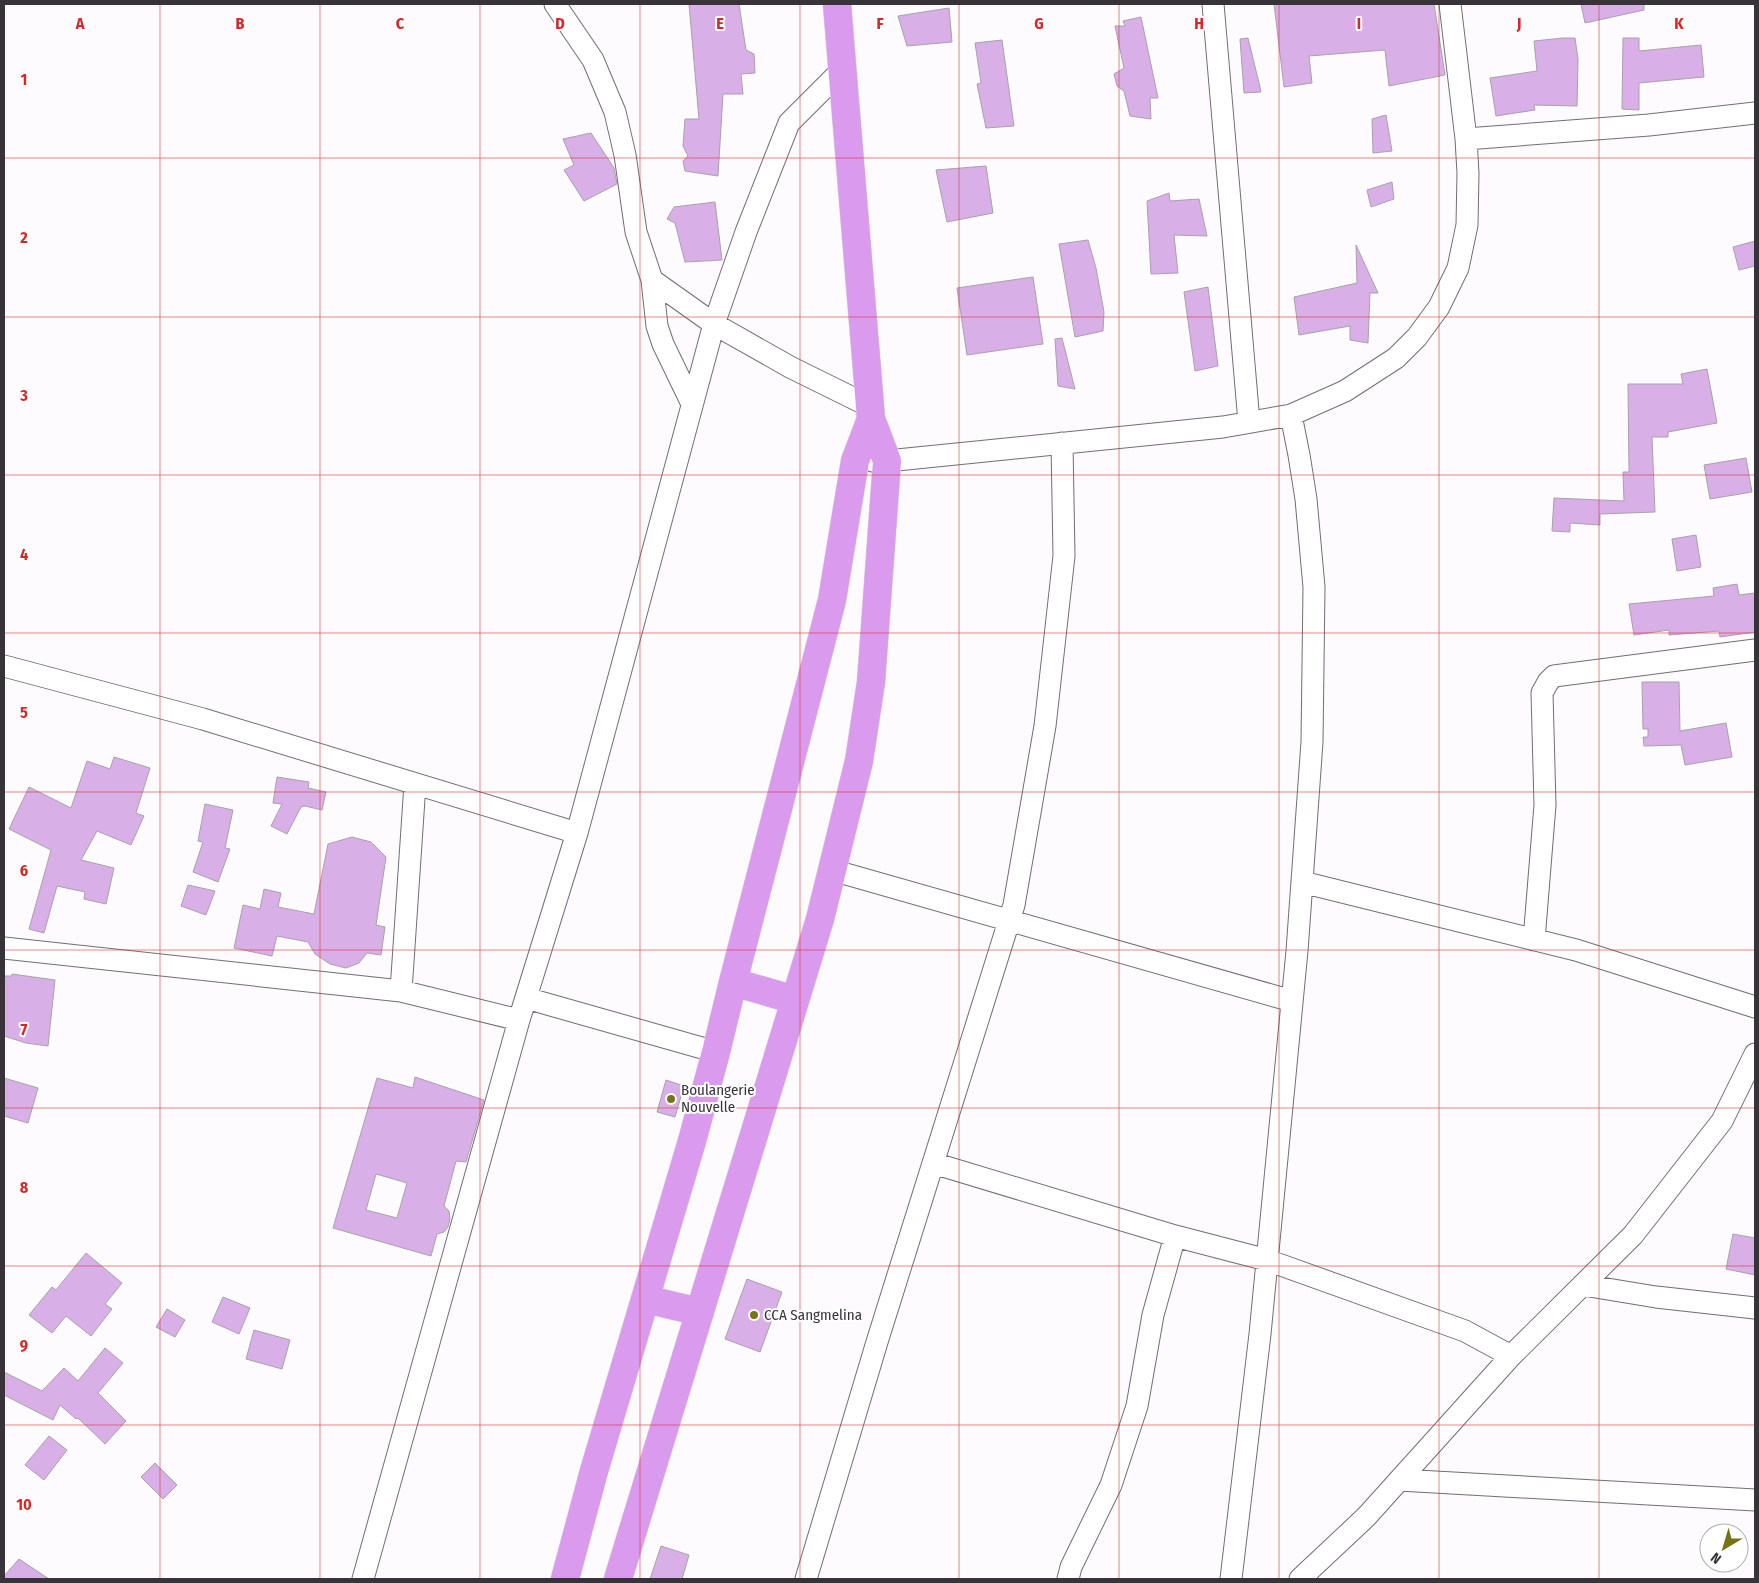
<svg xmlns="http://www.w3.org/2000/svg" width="1759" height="1583" viewBox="0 0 1759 1583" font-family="'Fira Sans Condensed',sans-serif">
<rect width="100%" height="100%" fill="#fdfbfd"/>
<path fill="#d9afe7" stroke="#a9a0ac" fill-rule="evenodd" d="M689,4H739L746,50L754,54L755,73L741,74L743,94H723L718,176L685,171L683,161L688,156L683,146L685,119H699Z
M1274,4H1434L1445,75L1389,86L1385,50L1309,56L1312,83L1284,87Z
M1581,4H1644V10L1585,23Z
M949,8L952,42L907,46L898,16Z
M1141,17L1158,98H1150L1151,119L1130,116L1124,91L1117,86L1114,74L1124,68L1115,26H1125L1123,21Z
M1248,38L1259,83L1261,92L1244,93L1240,39Z
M1563,38H1575L1578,59L1577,106L1534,105L1535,110L1496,116L1490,78L1537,71L1534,41Z
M1623,38H1639V51L1701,45L1704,77L1639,83V110L1622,109Z
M1002,40L1014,126L986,128L977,84L981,83L975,43Z
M1386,115L1392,151L1373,153L1372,119Z
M591,133L614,168L617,184L584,201L564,170L574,165L563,139Z
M986,166L993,213L947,222L936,170Z
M1392,182L1394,199L1371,207L1367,190Z
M1169,193L1170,201L1199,199L1207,236L1174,235L1178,273L1151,274L1147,201Z
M715,202L722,260L685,262L675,223L667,219L674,207Z
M1088,240L1096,268L1104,312L1103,331L1075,337L1059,244Z
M1755,241V266L1739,270L1733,247Z
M1356,245L1378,293H1370L1368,343L1350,340V326L1299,335L1294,297L1357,283Z
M1033,277L1043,344L967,355L957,288Z
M1208,287L1218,366L1195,371L1184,292Z
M1062,338L1075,389L1058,386L1055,339Z
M1707,369L1717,423L1668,432V437H1652L1655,512L1600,514V525L1570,523V532L1552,531L1554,498L1624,501L1623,472H1629L1628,384H1683L1681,374Z
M1746,458L1752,492L1710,499L1704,465Z
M1696,535L1701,567L1677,571L1672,539Z
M1737,584L1739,595L1755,593V632L1720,637L1719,631L1669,635V630L1634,635L1629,604L1714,596L1713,588Z
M1642,682H1679L1680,731L1726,723L1732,757L1685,765L1681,745L1644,746L1643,737H1648V729H1643Z
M114,757L150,768L136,813L144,816L131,845L97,831L81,860L114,868L106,904L84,899L85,892L57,886L44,933L29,929L51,850L9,829L29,787L71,808L87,761L110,769Z
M277,777L309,782L308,788L326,792L322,810L305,806L301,807L287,834L271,826L282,804L273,803Z
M205,804L233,810L225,848L230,849L218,882L193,872L203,842L198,841Z
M352,837L371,842L386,857L376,925L385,927L381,955L367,953L359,963L346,968L330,964L315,954L308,942L277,936L272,956L234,948L243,905L260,909L264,889L281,893L278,907L314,914L328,844Z
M188,885L215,891L206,915L181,906Z
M12,974L55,980L48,1046L26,1043L4,1036V976H12Z
M415,1077L484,1100L466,1162L456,1161L444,1206L449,1211L450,1219L448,1227L444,1232L437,1234L431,1256L333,1228L377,1078L413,1088ZM376,1174L407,1183L397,1218L366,1210Z
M4,1078L38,1088L28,1123L4,1116Z
M666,1080L684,1086L675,1117L657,1112Z
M1733,1234L1755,1238V1275L1726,1269Z
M86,1253L122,1283L105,1304L112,1309L91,1336L66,1316L52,1333L29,1315L52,1287L56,1290Z
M747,1279L782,1292L760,1352L725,1339Z
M223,1297L250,1308L239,1334L212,1322Z
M167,1309L185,1320L175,1337L156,1327Z
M254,1330L290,1340L282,1369L246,1359Z
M105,1348L123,1363L98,1393L126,1421L105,1444L78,1418L76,1419L60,1405L53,1420L4,1395V1372L42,1391L64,1368L78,1381Z
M49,1436L67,1450L44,1480L25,1465Z
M155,1463L177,1485L163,1499L141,1477Z
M661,1546L689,1555L682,1579H650Z
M19,1559L49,1579H4V1576Z"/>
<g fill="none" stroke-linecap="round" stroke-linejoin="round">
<defs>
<path id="minor" d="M555,4L593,60L615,112L625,155L636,232L652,280L714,324L790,367L869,406
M1213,4L1249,422
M1466,139L1649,125L1755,113
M652,280L657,326L663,344L692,404
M873,461H887L1223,427L1291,415L1345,391L1396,358L1417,337L1439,307L1458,268L1467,225L1468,173L1466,139L1450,4
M4,666L203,719L577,833
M832,870L1292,1001
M1302,882L1576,950L1755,1007
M1534,940L1545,805L1542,693L1548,682L1554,676L1755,650
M4,948L401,991L519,1020
M401,991L415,784
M526,998L716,1052
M933,1163L1175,1236L1267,1260L1465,1331L1511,1356
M1583,1285L1656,1297L1755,1308
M1399,1480L1755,1500
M363,1579L519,1020L577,833L714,324L746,232L789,123L843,69
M806,1579L877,1342L1014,905L1045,726L1064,556L1062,443
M1068,1579L1071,1567L1111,1485L1137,1406L1153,1315L1175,1236
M1231,1579L1260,1334L1297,951L1312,742L1314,587L1306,499L1299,455L1291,415
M1300,1579L1366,1517L1511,1356L1633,1235L1722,1121L1755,1054"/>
<path id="highway" d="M733,982L795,1000
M645,1299L700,1312
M565,1579L594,1471L692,1141L716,1052L733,982L832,600L855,461L871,419
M618,1579L820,919L859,761L871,682L887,461L871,419L837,4"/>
</defs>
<use href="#minor" stroke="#746c77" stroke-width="23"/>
<use href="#highway" stroke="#d7d6d7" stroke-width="29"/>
<use href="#minor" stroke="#fff" stroke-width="21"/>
<use href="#highway" stroke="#da9bef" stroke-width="28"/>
</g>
<path fill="none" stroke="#d62828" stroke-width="1" stroke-opacity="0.55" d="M160,4V1579M320,4V1579M480,4V1579M640,4V1579M800,4V1579M959,4V1579M1119,4V1579M1279,4V1579M1439,4V1579M1599,4V1579M4,158H1755M4,317H1755M4,475H1755M4,633H1755M4,792H1755M4,950H1755M4,1108H1755M4,1266H1755M4,1425H1755"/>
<g fill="#767317" stroke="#fff" stroke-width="2">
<circle cx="671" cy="1099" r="5"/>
<circle cx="754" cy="1315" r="5"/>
</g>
<g text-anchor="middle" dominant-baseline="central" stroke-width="4" stroke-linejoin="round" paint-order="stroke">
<g font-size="15" fill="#373338" stroke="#fff" text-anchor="start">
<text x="681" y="1090">Boulangerie<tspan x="681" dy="17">Nouvelle</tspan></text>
<text x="764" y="1315">CCA Sangmelina</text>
</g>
</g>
<g font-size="16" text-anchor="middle" font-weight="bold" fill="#d62828" stroke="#fff" stroke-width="4" stroke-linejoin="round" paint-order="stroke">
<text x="80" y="29">A</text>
<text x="240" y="29">B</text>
<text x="400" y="29">C</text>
<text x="560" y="29">D</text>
<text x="720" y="29">E</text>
<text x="880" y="29">F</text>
<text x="1039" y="29">G</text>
<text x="1199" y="29">H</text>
<text x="1359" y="29">I</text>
<text x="1519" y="29">J</text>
<text x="1679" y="29">K</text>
<text x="24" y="85">1</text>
<text x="24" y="243">2</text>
<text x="24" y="401">3</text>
<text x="24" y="560">4</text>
<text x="24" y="718">5</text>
<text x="24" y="876">6</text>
<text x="24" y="1035">7</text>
<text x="24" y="1193">8</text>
<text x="24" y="1351">9</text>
<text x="24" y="1510">10</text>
</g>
<rect width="1759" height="1583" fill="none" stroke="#373338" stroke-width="10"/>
<g transform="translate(1724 1548) rotate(218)"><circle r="24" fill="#ffffff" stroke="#afadaf"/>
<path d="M0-4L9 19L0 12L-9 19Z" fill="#767317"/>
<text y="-8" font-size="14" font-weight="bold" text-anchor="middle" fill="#373338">N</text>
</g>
</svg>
